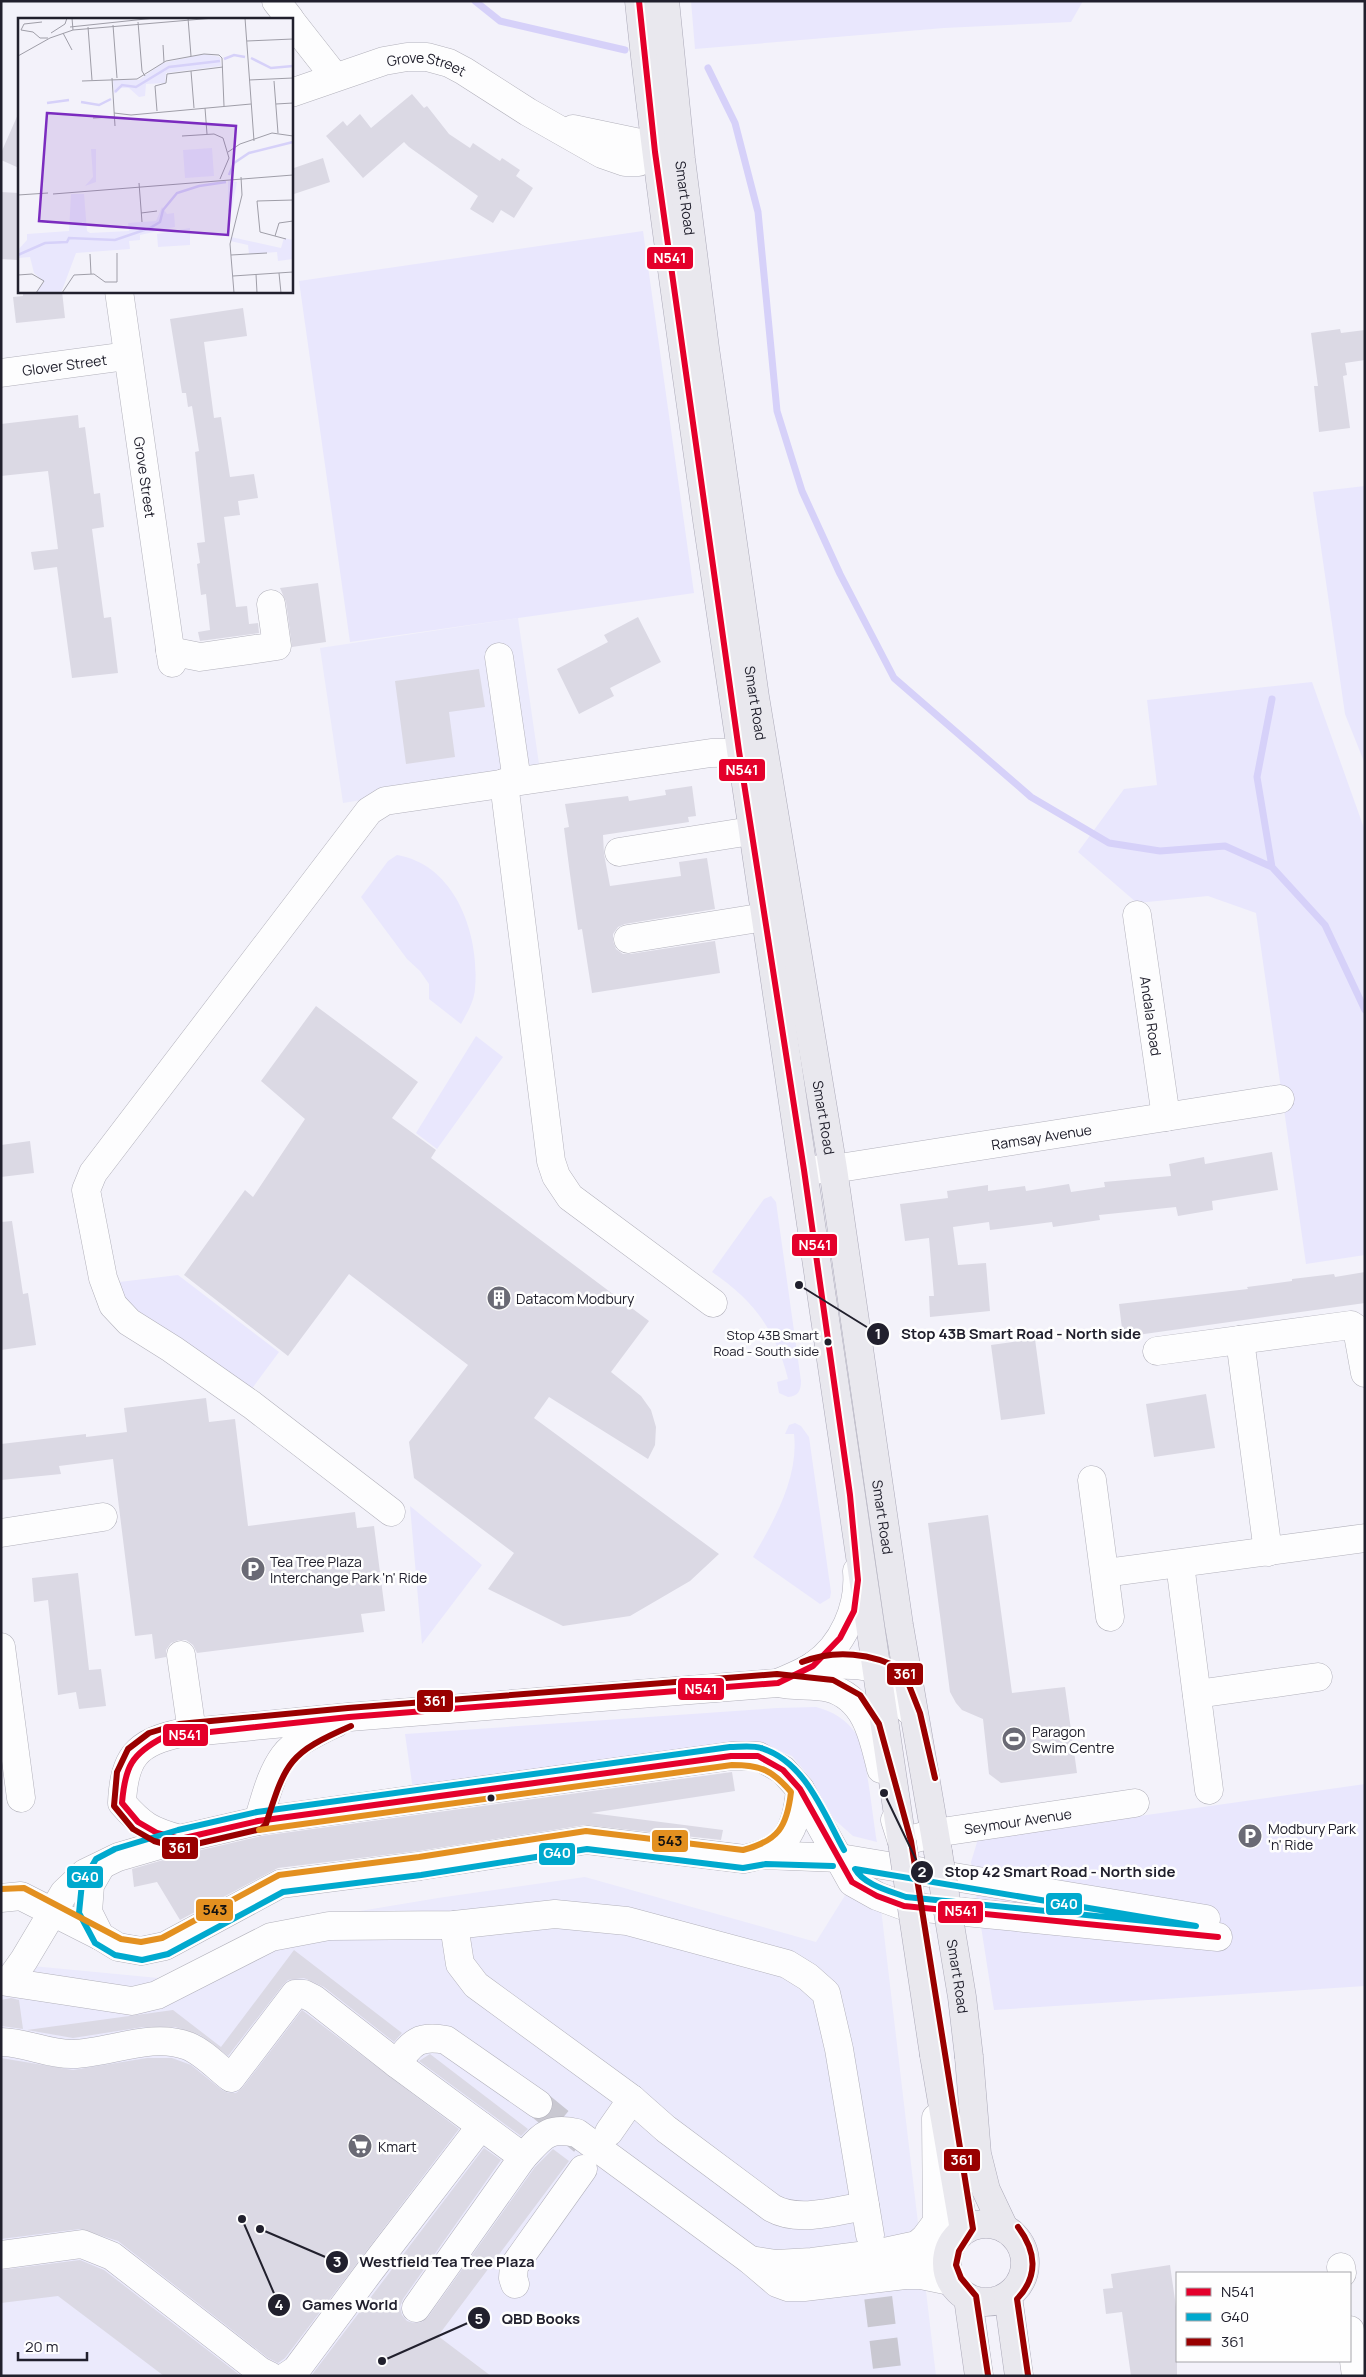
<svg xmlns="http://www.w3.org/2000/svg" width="1366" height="2377" viewBox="0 0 1366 2377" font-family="Manrope,sans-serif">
<rect width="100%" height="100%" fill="#f3f2fa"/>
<path fill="#ebeafc" d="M518,618L540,771L343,803L320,648Z
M874,1849L936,2376H1V1963L179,1980L312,1919L438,1898L585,1877L816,1942Z"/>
<path fill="#e9e7fd" d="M691,1H1083L1071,22L944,28L695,49Z
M643,231L694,593L350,642L299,281Z
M1365,486V764L1345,714L1313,492Z
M1312,682L1365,831V1255L1306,1264L1256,913L1208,896L1137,903L1078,852L1124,789L1157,785L1147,700Z
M397,855C456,865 480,935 475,989C474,1002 467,1013 461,1024L429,999V984L420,971L407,959L361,897L388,861Z
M476,1036L503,1057L437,1149L416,1133Z
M771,1196L776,1202L801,1381C801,1391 798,1396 788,1397L779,1393L777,1382L788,1379C776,1330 753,1300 712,1272L764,1199Z
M178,1275L279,1352L248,1394L149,1325L111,1283Z
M795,1423L801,1426L809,1437L831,1592L830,1598L820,1604L753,1557C774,1521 799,1477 794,1434H785L789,1425Z
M410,1506L482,1565L422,1644Z
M816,1707C834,1712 846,1719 857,1735C866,1749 873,1821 877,1842L853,1836L827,1813L812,1780L792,1756L758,1743L413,1790L405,1734L777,1708Z
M1365,1784V1986L994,2010L971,1862L978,1839Z"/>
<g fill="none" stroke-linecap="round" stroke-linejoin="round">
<path stroke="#d6d1f9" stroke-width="7" d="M475,1L500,21L625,50
M708,68L735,123L758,212L777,411L802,491L840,574L894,678L1031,797L1109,843L1160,851L1225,846L1272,867L1325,925L1365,1010
M1272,867L1257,777L1272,699"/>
</g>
<path fill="#dbd9e4" d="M412,94L424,108L427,106L449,134L470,148L473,143L500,161L502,158L520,170L516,176L533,188L514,218L501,210L493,223L470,209L478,196L409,147L404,142L363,178L326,136L343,121L347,126L360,114L371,128Z
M19,112V168L1,160V153Z
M323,158L330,182L291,195V169Z
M1,192L19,193L18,260L1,259Z
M23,291H62L65,318L16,323L13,297L23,296Z
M243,308L247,336L204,342L214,418L221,417L230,477L254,474L258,498L238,501L240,515L224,517L236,607L247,606L249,624L258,623L259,633L200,641L198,632L210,630L206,594L201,595L197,564L200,563L197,543L205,542L195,452L199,451L192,406L188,407L186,393H182L170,319Z
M1340,329L1341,333L1365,330V360L1345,363L1347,375L1343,376L1350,428L1319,432L1314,386H1318L1311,333Z
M78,415L79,428L85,427L94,494L100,493L104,527L92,529L104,618L111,617L118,673L72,678L57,567L34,570L31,552L58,549L48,471L1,476V424Z
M318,583L326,642L292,647L286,602L280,588Z
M638,617L661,662L610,688L614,696L579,714L557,669L608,642L604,635Z
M479,669L485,707L449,712L455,757L406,764L395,681Z
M692,786L696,816L688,817L689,822L603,835L604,854L610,886L681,876L679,862L707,858L715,909L625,924L618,927L613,934V941L616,949L623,954H630L715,941L720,973L592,993L582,929L578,930L570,874L564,828L569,827L565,804L628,796L629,801L666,795L665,790Z
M316,1006L418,1082L392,1118L436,1150L431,1158L649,1321L611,1372L641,1396L651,1410L656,1427L655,1445L648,1459L549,1397L534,1418L719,1554L690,1581L630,1616L563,1626L488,1589L514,1553L414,1478L409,1442L468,1365L349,1274L288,1356L184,1275L245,1190L253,1197L305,1119L261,1081Z
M30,1141L34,1173L1,1177V1145Z
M1272,1152L1278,1190L1212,1201L1213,1210L1178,1216L1176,1207L1099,1215L1100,1220L1053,1227L1052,1222L990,1230L989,1222L953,1227L958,1265L986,1263L990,1311L930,1317L929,1296H934L929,1238L905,1241L900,1204L948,1198L947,1191L988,1185V1191L1025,1186L1026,1191L1069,1184L1071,1192L1105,1187L1104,1182L1171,1176L1169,1164L1204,1157L1205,1164Z
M12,1221L23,1294L28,1293L36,1345L1,1350V1222Z
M1365,1272V1303L1123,1337L1119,1304L1248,1289L1247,1287L1292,1281V1279L1334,1274L1335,1277Z
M1035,1339L1045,1414L1001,1420L991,1345Z
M1206,1394L1215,1448L1154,1457L1146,1404Z
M206,1398L209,1422L235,1419L248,1526L355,1512L357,1528L374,1526L385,1611L361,1614L364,1632L197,1653L193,1645L186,1640H179L171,1643L166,1650V1657L155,1659L152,1634L135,1636L113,1459L59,1466L61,1474L1,1480V1444L86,1434V1437L127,1432L124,1408Z
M988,1515L1012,1693L1065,1687L1077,1773L1001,1783L989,1774L983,1719L962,1710L956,1703L950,1692L928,1523Z
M78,1573L89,1670L101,1669L106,1706L79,1709L76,1692L58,1695L48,1600L34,1602L32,1578Z
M732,1772L735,1791L591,1813L723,1830L721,1840L585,1825L418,1851L278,1868L180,1920L157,1882L134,1887L132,1869L184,1854L261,1836Z
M294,1950L402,2033L394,2042L324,1987L304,1978L288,1980L283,1985L228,2056L200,2035L175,2027H143L73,2038L27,2030L173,2010L221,2047Z
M11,1998L19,2000L23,2029L1,2026V2000Z
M302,2010L459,2129L285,2358L278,2363L268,2358L118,2241L80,2229L1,2239V2058L73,2070L147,2058H172L191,2065L222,2090L228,2093H236L243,2087Z
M430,2054L528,2129L521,2136L419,2061Z
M484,2148L501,2160L403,2299L400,2307L402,2315L407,2321L414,2323L422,2322L428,2317L535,2167L553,2149L569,2161L438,2336L491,2376H311Z
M80,2260L104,2270L241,2376H164L58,2296L1,2303V2270Z
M1170,2265L1177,2314V2376H1131L1122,2312L1106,2314L1103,2289L1113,2288L1111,2274Z"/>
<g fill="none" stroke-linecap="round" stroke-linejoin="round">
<path stroke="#c9c8d1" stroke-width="28" stroke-dasharray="28 14" stroke-linecap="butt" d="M538,2104L583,2141
M873,2256L888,2376"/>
<defs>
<g id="minor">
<path d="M276,1L290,19"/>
<path d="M291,21L335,77"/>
<path id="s1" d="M291,93L384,61L407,57H427L449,63L464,71L528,112L602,154L625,162H639L655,152L679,150"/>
<path d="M573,129L640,143L655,152"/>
<path id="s2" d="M119,291L172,663"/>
<path id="s3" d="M1,373L127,356"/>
<path d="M170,651L200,657L277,646L271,604"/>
<path d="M499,657L517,781"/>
<path d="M504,783L551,1161L556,1176L570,1197L713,1303"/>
<path d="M619,852L751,831"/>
<path id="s4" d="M1137,915L1166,1117"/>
<path d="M628,939L765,917"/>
<path id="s5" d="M804,1170L833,1169L1280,1099"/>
<path d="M1240,1340L1268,1552"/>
<path d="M1157,1351L1351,1325L1357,1329L1365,1373"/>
<path d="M1092,1480L1110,1617"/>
<path d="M391,1512L252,1405L172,1349L129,1322L113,1305L103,1278L86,1190L93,1173L369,811L385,801L711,753L762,752"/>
<path d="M1,1533L103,1517"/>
<path d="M1180,1564L1209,1790"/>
<path d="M1105,1573L1365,1538"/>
<path d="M1,1647L21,1798"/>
<path d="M181,1655L192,1732"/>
<path d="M813,1666C849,1664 864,1662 897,1677L909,1710"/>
<path d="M778,1683C789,1678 803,1673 813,1666C843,1646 860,1607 857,1571"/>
<path d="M1197,1694L1318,1677"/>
<path id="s6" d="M895,1820L902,1842L935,1833L1135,1803"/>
<path d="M258,1821C265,1800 270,1775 284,1756C294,1742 321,1730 336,1723"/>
<path d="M180,1839C151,1831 142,1826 122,1803C124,1758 136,1742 181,1733L349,1717L778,1683C794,1687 813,1684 829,1688C866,1698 873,1736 881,1769"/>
<path d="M765,1855L840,1858L1206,1919"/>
<path d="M1,1898L21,1896L100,1936L118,1947L141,1951L165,1946L280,1884L420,1866L587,1840L744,1859C786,1851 797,1830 800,1789"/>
<path d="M454,1925L460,1964L476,1985L632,2099L609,2132"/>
<path d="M100,1936L88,1912L90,1885L101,1866"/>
<path d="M1,1981L132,2001L157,1995L271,1937L329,1926L454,1925L555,1914L627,1921L787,1964L808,1977L826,1993L839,2049L870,2235"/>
<path d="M9,1981L24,1960L64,1893L85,1873L118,1857L180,1839L258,1821L731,1756H758L783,1770L800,1789L852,1882L877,1896L904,1906L1218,1937"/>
<path d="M1,2042C26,2042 49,2055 73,2054C110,2053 152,2032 188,2046C203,2052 218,2068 231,2078L295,1994H304L314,1999L397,2064L523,2157L416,2308"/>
<path d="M397,2064C412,2042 419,2035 446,2040L538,2104"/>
<path d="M632,2099L666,2129L772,2208C799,2223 835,2211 865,2206"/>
<path d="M523,2157C542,2137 547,2126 577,2133L750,2260L777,2283L788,2287H804L905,2275H921L950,2281"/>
<path d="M1,2255L82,2244L112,2256L260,2371L270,2376"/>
<path d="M750,2260L776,2264L812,2262L875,2254L917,2245L925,2238L937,2222L936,2118"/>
<path d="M898,2261L927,2257L948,2250"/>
<path d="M1341,2267L1342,2273"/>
<path d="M515,2284L513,2278L514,2266L583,2169"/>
<path d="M1350,2330L1356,2376"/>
<path d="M287,2376L296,2370L369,2272L481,2126"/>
</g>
<g id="major">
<path d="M639,1C657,175 683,347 707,520C768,961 839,1401 902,1842"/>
<path id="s7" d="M665,1L681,159L705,348L755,697L833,1169L899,1625L938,1852"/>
<path d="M934,2055L964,2230"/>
<path d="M969,2057L977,2154L986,2190L1004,2228"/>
<circle cx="986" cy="2263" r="39"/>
<path d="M1008,2296L1019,2376"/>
<path d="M968,2298L979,2376"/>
</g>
</defs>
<use href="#minor" stroke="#b2b1bb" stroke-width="29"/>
<use href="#major" stroke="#aba9b8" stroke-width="29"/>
<use href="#minor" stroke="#fdfdfe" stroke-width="28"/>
<use href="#major" stroke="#e9e8ee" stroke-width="28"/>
<defs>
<g id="major-bridge">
<path d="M902,1842L934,2055"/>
<path id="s8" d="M938,1852L962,1997L969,2057"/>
</g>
</defs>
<use href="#major-bridge" stroke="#aba9b8" stroke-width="29" stroke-linecap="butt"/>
<use href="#major-bridge" stroke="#e9e8ee" stroke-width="28"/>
<defs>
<path id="bus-1" d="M639,1L655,152L739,751L804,1170L850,1495L858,1580L854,1611L840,1638L813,1666L778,1683L349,1717L164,1737C131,1754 125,1767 122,1803L138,1822L157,1833L180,1839L258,1821L731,1756H758L783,1770L800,1789L852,1882L877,1896L904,1906L1218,1937"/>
<path id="bus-2" d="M833,1866L766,1864L743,1868L587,1849L421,1875L283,1892L168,1954L142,1960L115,1955L95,1943L79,1913L82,1883L96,1859L115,1849L178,1830L257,1812L730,1747C739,1747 752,1745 761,1748C805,1761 824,1814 844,1850
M855,1869L1196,1926L906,1897C890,1891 864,1885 855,1869Z"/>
<path id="bus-3" d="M802,1662C835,1649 872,1653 903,1670L920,1713L935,1778
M351,1726C289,1753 286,1761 266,1824L261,1829L179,1848L154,1841L133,1829L114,1806L117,1772L128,1749L149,1733L179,1724L348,1708L777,1674L833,1680L860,1695L879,1724L911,1841L973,2229L959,2251L956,2265L961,2278L976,2296L988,2375
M1018,2227C1036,2251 1039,2276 1017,2299L1028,2375"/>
<path id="bus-4" d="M1,1889L24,1888L121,1939L141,1942L162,1938L279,1875L419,1857L586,1831L743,1850C778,1841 787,1827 791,1792C772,1770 761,1765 732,1765L259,1830"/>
</defs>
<use href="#bus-1" stroke="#fefefe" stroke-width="10"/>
<use href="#bus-2" stroke="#fefefe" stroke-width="10"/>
<use href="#bus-3" stroke="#fefefe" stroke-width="10"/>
<use href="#bus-4" stroke="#fefefe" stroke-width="10"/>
<use href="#bus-1" stroke="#e4002b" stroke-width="6"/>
<use href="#bus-2" stroke="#00a9ce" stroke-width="6"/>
<use href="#bus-3" stroke="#900" stroke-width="6"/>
<use href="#bus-4" stroke="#e39020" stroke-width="6"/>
</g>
<defs>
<symbol id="building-disc" viewBox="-11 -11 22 22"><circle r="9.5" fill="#6a6a75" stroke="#fefefe"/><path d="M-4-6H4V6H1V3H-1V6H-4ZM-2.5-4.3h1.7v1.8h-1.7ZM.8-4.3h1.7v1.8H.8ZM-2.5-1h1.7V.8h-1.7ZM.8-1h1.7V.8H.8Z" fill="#fff"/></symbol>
<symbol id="parking-disc" viewBox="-11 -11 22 22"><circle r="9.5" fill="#6a6a75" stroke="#fefefe"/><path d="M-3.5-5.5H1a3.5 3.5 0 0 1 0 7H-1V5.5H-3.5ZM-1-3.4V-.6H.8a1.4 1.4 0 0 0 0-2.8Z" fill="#fff"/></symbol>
<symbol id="stadium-disc" viewBox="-11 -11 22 22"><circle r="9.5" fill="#6a6a75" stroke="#fefefe"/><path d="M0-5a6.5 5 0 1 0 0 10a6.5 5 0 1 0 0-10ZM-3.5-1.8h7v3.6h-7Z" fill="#fff"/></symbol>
<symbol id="supermarket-disc" viewBox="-11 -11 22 22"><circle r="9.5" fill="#6a6a75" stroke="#fefefe"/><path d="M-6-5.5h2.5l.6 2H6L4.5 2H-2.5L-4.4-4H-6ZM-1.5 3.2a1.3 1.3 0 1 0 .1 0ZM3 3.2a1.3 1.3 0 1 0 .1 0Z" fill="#fff"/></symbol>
</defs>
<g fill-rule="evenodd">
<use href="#building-disc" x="485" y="1284" width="28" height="28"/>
<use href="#parking-disc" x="239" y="1555" width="28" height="28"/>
<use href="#stadium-disc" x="1000" y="1725" width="28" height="28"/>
<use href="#parking-disc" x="1236" y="1822" width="28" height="28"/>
<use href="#supermarket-disc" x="346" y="2132" width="28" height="28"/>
</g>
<g fill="#21202d" stroke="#fefefe" stroke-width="2">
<circle cx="828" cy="1342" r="4.5"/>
<circle cx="491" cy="1798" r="4.5"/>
</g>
<g text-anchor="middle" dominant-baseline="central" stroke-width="5" stroke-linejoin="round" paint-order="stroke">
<g font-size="13" fill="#21202d" stroke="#fefefe" text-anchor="end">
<text x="819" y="1335">Stop 43B Smart<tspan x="819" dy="16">Road - South side</tspan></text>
</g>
<g font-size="14" fill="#21202d" stroke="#fefefe">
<text stroke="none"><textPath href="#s1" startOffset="142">Grove Street</textPath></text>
<text stroke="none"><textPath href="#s7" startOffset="198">Smart Road</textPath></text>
<text stroke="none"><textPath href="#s3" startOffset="64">Glover Street</textPath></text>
<text stroke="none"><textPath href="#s2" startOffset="188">Grove Street</textPath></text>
<text stroke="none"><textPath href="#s7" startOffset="708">Smart Road</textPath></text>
<text stroke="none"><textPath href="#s4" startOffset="102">Andala Road</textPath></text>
<text stroke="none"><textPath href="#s7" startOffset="1128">Smart Road</textPath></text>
<text stroke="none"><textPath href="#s5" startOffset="240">Ramsay Avenue</textPath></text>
<text stroke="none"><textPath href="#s7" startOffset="1532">Smart Road</textPath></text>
<text stroke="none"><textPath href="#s6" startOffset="141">Seymour Avenue</textPath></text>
<text stroke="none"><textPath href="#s8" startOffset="126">Smart Road</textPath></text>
</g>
<g font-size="14" fill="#21202d" stroke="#fefefe" text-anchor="start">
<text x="516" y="1298">Datacom Modbury</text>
<text x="270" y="1561">Tea Tree Plaza<tspan x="270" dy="16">Interchange Park 'n' Ride</tspan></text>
<text x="1032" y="1731">Paragon<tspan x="1032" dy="16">Swim Centre</tspan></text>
<text x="1268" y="1828">Modbury Park<tspan x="1268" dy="16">'n' Ride</tspan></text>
<text x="378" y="2146">Kmart</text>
</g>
</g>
<g transform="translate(18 18)">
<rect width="275" height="275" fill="#f3f2fa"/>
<path d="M186,36L202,39L203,48L148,55L147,65L128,66L127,78L121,79L111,70H102L96,76L95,62H121L145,45ZM194,130L196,158L167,160L165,132ZM73,131H78V164L67,168L75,159ZM210,163L219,164L213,195L210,193ZM53,176H66L69,213L72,215L111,213L110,205L138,203L144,189L149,196L156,195L157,209L122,217V222L111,223L112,231L58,235L43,275H18L26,264L16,255L12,239L0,240V232L9,222V216L51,213ZM172,210V227L140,229L139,216ZM213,219L263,230L266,220L275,222V241L260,243L259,234L231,236L230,227L212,223Z" fill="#e9e7fd"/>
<path fill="none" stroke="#d6d1f9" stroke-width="2.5" d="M233,40L253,50L275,48M206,41L216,37L227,39M97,74L104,67L118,69L151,49L202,43M63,84L81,87L93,81M29,85L51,82M211,157L216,145L231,135L275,124M0,237L27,225L49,224L51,220L97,222L132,210L142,204L145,192L159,175L181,168L208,164"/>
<path fill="none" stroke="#9f9ea8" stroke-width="1" d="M54,0L55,12L196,0M170,0L173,38M227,0L236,123M120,4L124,53L127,58M95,7L99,60M52,9L137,0M70,9L74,62M3,12L6,6L24,4M3,12L15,14L22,20H30M33,15L47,6L49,0M45,15L54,32M229,23L275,21M145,27L146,44M0,38L32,20L55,12M173,53L176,90M94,60L97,108M231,62L275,60M64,63L119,61L148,43L186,36L201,37L204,40L206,88M256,63L260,115M258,86L275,85M187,90L189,116M139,93L137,68L148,65L149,56L205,49M96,95L113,97L233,86M75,100L96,99M164,118L196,116L205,120L211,140L202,161M210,134L222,126L254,115L275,118M121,165L124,204M35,176L275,157M0,177L30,175M123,195L139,193M257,218L261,205L275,203M268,221L242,214L239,183L275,182M72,236L73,256M213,237L249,235M261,255L263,275M238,256L239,275M0,257L14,256L26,263L18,275M215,258L275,254M44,275L56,257L76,256L87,264H99V235M216,275L212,226L224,177L223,159"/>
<path fill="#7b2cbf" fill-opacity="0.15" stroke="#7b2cbf" stroke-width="2.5" d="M29,95L218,108L210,217L21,203Z"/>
<rect width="275" height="275" fill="none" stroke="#21202d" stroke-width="2.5"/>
</g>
<path fill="none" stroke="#21202d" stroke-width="2" d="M799 1285L878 1334M884 1793L922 1872M260 2229L337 2262M242 2219L279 2305M382 2361L479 2318"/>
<g fill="#21202d" stroke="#fefefe" stroke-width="2">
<circle cx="799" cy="1285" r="5"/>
<circle cx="884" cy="1793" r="5"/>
<circle cx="260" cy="2229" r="5"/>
<circle cx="242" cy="2219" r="5"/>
<circle cx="382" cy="2361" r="5"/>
<circle cx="878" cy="1334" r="12"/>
<circle cx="922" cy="1872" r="12"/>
<circle cx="337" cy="2262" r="12"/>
<circle cx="279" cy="2305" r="12"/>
<circle cx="479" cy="2318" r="12"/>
</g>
<g font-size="15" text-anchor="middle" font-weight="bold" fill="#fff">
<text x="878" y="1339">1</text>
<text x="922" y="1877">2</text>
<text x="337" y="2267">3</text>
<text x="279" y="2310">4</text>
<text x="479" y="2324">5</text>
</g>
<g font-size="15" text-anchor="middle" font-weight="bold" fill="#21202d" stroke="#fefefe" stroke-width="5" stroke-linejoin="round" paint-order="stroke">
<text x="1021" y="1339">Stop 43B Smart Road - North side</text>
<text x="1060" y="1877">Stop 42 Smart Road - North side</text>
<text x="447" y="2267">Westfield Tea Tree Plaza</text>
<text x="350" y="2310">Games World</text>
<text x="541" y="2324">QBD Books</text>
</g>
<g stroke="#fefefe" stroke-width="2">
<rect x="646" y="246" width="48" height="24" rx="5" fill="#e4002b"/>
<rect x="718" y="758" width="48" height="24" rx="5" fill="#e4002b"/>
<rect x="791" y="1233" width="47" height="24" rx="5" fill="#e4002b"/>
<rect x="886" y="1662" width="38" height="24" rx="5" fill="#900"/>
<rect x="677" y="1677" width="48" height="24" rx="5" fill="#e4002b"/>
<rect x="416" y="1689" width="38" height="24" rx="5" fill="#900"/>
<rect x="162" y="1723" width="47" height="24" rx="5" fill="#e4002b"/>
<rect x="651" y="1829" width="38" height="24" rx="5" fill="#e39020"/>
<rect x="161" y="1836" width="38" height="24" rx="5" fill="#900"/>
<rect x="538" y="1842" width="38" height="24" rx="5" fill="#00a9ce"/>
<rect x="66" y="1865" width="38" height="24" rx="5" fill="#00a9ce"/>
<rect x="1045" y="1892" width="38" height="24" rx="5" fill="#00a9ce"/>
<rect x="195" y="1898" width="39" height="24" rx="5" fill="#e39020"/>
<rect x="937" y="1900" width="47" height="24" rx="5" fill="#e4002b"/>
<rect x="943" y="2148" width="38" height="24" rx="5" fill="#900"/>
</g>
<g font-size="14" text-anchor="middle" font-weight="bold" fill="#fff">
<text x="670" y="263">N541</text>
<text x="742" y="775">N541</text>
<text x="815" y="1250">N541</text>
<text x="905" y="1679">361</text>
<text x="701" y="1694">N541</text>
<text x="435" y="1706">361</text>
<text x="185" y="1740">N541</text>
<text x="180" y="1853">361</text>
<text x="557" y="1858">G40</text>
<text x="85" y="1882">G40</text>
<text x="1064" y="1909">G40</text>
<text x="961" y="1916">N541</text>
<text x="962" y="2165">361</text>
</g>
<g font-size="14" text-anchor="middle" font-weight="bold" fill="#111">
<text x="670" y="1846">543</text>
<text x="215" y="1915">543</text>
</g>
<rect width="1366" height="2377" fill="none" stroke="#21202d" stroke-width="5"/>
<rect x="1176" y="2272" width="175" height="90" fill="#fefefe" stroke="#a6a5aa"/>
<rect x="1186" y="2288" width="25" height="8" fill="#e4002b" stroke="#a6a5aa"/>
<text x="1221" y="2297" font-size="15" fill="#21202d">N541</text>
<rect x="1186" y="2313" width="25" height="8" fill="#00a9ce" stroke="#a6a5aa"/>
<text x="1221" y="2322" font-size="15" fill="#21202d">G40</text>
<rect x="1186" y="2338" width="25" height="8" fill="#990000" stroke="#a6a5aa"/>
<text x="1221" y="2347" font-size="15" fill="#21202d">361</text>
<path d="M18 2352v8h69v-8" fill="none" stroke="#21202d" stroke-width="2.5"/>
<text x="25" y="2352" font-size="15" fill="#21202d" stroke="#fefefe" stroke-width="4" paint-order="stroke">20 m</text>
</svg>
